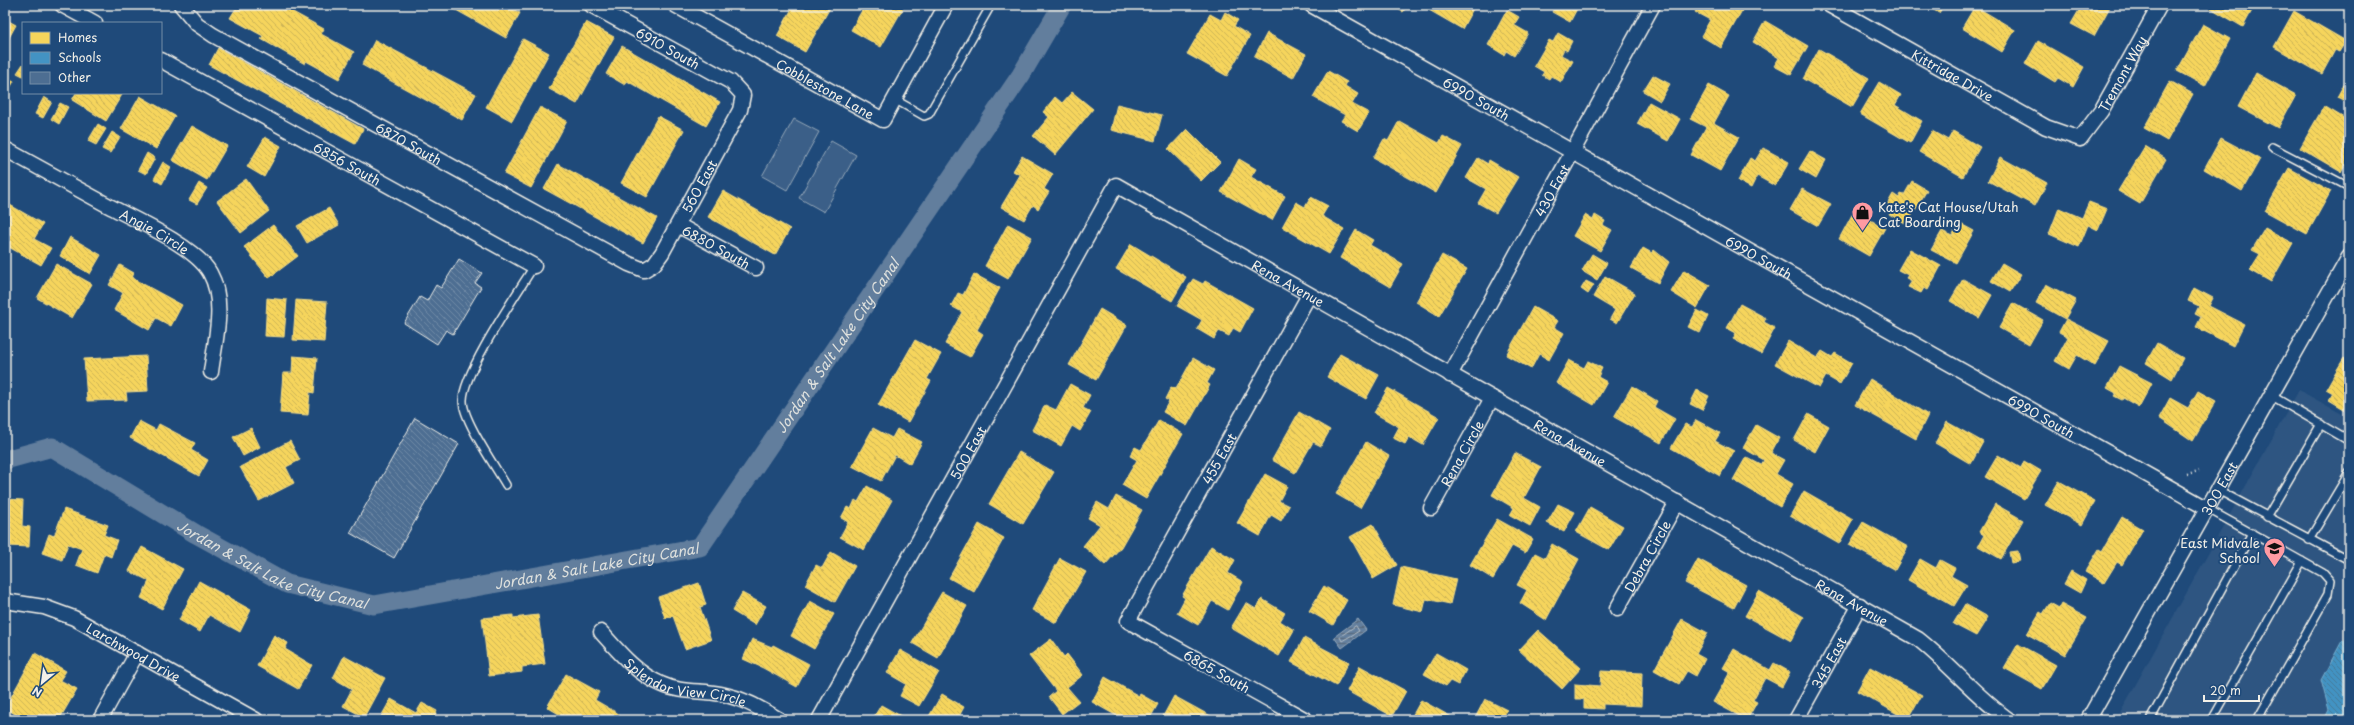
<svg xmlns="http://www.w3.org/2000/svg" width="2354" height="725" viewBox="0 0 2354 725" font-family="'Playpen Sans',sans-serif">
<defs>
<pattern id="water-rules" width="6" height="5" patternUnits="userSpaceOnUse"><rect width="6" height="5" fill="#627e9d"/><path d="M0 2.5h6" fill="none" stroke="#58687a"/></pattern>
<pattern id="homes-back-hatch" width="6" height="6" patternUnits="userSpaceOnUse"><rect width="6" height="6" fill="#f6d55c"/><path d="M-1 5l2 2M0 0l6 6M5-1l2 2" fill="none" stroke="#cbb256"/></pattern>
<pattern id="schools-back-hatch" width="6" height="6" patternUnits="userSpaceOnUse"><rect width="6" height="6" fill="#4393c3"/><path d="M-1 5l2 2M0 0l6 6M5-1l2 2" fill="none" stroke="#457997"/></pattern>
<pattern id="building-back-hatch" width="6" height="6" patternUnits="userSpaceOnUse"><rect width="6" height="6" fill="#4d6e92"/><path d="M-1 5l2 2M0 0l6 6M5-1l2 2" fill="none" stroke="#708aa6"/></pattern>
</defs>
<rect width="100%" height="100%" fill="#1f4a7a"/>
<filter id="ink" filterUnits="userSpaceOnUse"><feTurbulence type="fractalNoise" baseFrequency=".025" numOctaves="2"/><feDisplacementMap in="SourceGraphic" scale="8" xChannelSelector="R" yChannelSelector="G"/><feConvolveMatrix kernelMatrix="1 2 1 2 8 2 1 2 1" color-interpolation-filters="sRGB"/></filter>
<g filter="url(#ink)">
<path fill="#2d5581" d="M2299,390L2349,418V720H2116Z"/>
<path fill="#3a5f88" stroke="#97a8b8" d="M794,119L819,132L787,190L762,176Z
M831,141L856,155L824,212L799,198Z"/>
<path fill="url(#water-rules)" stroke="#9cacbb" d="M1358,619L1366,630L1342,648L1334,637Z"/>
<path fill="url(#homes-back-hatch)" stroke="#f5dd86" d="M238,5H270L278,9L280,5L324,29L321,34L354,52L339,79L306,61L305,64L261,39L263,36L230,18Z
M447,5H505L520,13L506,38Z
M794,5L831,6L805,52L777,36Z
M865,5H905L881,47L851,30Z
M1391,5H1407L1403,12Z
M1432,5H1475L1462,29L1429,10Z
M1556,5H1579L1570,22L1552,12Z
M1699,5H1745L1721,48L1701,36L1710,20L1695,12Z
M1925,5H1944L1939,13Z
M2082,5H2111L2094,36L2071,24Z
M2210,5H2255L2243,27L2209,7Z
M1975,6L2015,30L2002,52L1962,28Z
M1507,10L1519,17L1514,25L1528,33L1514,56L1506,51L1504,55L1488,45Z
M2294,11L2346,41L2339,52L2335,50L2322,74L2274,47Z
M1225,12L1238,20L1234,26L1250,36L1227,76L1187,54L1210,14L1221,20Z
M5,19L16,25L5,45Z
M1765,21L1808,46L1791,75L1774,66L1779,58L1753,42Z
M586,22L614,37L577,104L549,89Z
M2203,24L2230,39L2205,86L2177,71Z
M1267,33L1306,54L1293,78L1254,57Z
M1558,33L1572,41L1567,51L1564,49L1561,55L1573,61L1561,82L1551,76L1549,79L1542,75L1544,72L1534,66L1549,40L1553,42Z
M523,39L549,53L512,121L486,107Z
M375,40L476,94L462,120L362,65Z
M2038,41L2084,67L2073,87L2058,78L2055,82L2025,64Z
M622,46L720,102L706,126L627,81L625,85L606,74Z
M218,48L363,129L355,144L209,65Z
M1819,49L1869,78L1852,107L1803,79Z
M23,64V76L17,73Z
M1328,71L1347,82L1345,86L1358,94L1352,104L1369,113L1358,131L1341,121L1345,115L1313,97Z
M2256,73L2296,95L2278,128L2238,107Z
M1653,75L1670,84L1660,101L1643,91Z
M2349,75V103L2337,97Z
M6,77L14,81L5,97V78Z
M2170,81L2193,94L2167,141L2144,128Z
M1879,82L1901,95L1895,105L1922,121L1910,143L1860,114Z
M1709,85L1729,96L1714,123L1739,137L1720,171L1691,155L1706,127L1690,119Z
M1072,92L1093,109L1055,155L1033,136L1049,117L1043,112L1055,97L1062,103Z
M76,93H123L106,121L72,100Z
M140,96L175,116L156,149L121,129Z
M44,97L52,102L43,118L35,114Z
M1649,102L1680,119L1668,141L1637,124Z
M60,103L68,107L59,124L51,119Z
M1117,104L1162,115L1155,141L1111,130Z
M2324,106L2349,121V157L2341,172L2300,148Z
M540,107L567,121L531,188L504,174Z
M658,116L684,130L647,197L621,183Z
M1399,121L1439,143L1443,136L1462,146L1436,193L1373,158L1384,139L1388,141Z
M98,124L106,129L96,145L88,141Z
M192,126L227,146L207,180L172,160Z
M1187,129L1220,162L1201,181L1168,149Z
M1932,131L1948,140L1953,131L1980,147L1963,177L1919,152Z
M112,132L120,137L110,153L102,149Z
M265,137L281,146L264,177L247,167Z
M2221,138L2260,159L2242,191L2204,169Z
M2145,146L2166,159L2140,204L2118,191Z
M1763,148L1789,162L1775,186L1757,176L1751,188L1738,181L1750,158L1755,161Z
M1810,151L1826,160L1816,179L1799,169Z
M147,153L155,158L146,174L138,170Z
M1022,156L1053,174L1044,189L1049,192L1038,209L1033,205L1024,220L1001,207L1020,175L1013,171Z
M2000,157L2047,183L2035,206L1988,181Z
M1478,158L1488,164L1489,160L1518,177L1496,213L1478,203L1486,189L1466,178Z
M1239,159L1256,169L1251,177L1285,196L1272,220L1221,192Z
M163,162L171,167L162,184L154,179Z
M558,164L657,218L643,243L544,189Z
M2289,168L2331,191L2307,234L2265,211Z
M246,179L269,211L241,233L217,201Z
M1912,181L1927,190L1907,224L1889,214L1891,211L1885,208L1893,194L1899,198L1901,194L1904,195Z
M199,183L207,188L197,204L189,200Z
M1802,189L1831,204L1818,226L1790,210Z
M723,191L790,229L775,255L708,217Z
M1311,197L1328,206L1322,216L1344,229L1329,254L1282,227L1296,202L1305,207Z
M2089,202L2107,209L2098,230L2088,225L2079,247L2049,234L2059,208L2082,218Z
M10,205L43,224L34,239L51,248L41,265L5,245V213Z
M329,208L339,225L307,243L297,226Z
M1854,211L1885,228L1869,256L1839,239Z
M1585,215L1593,220L1595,215L1605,221L1603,225L1612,230L1600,251L1573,236Z
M1959,223L1974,231L1956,263L1931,250L1942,231L1952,236Z
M1008,224L1032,237L1008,279L985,266Z
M273,225L298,256L269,278L244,247Z
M2265,228L2293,243L2271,282L2250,270L2260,254L2252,250Z
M1356,230L1373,240L1370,245L1403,264L1390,287L1340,258Z
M70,237L101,255L90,274L60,256Z
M1131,244L1186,277L1172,301L1116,269Z
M1643,248L1652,253L1654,250L1669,262L1658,283L1631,268Z
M1910,249L1941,266L1928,290L1924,288L1921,293L1908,287L1912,281L1906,278L1908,275L1898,270Z
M1592,254L1607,263L1597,280L1582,271Z
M1442,255L1467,269L1439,316L1416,302Z
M2002,263L2021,274L2010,292L1991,281Z
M56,264L92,284L72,318L37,298Z
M120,265L134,273L132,278L182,305L171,326L156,318L149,330L114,310L123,293L109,285Z
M1684,270L1710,285L1697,308L1671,292Z
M974,274L1000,288L977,330L983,334L970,357L945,344L962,312L951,306L958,293L963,295Z
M1605,276L1635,293L1617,323L1610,319L1615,310L1593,297Z
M1193,279L1203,284L1205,281L1253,308L1240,332L1233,328L1229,336L1219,331L1214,339L1197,329L1202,320L1177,306Z
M1963,279L1992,295L1979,318L1950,301Z
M1586,281L1594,285L1588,294L1581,289Z
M2046,284L2076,300L2065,319L2036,303Z
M2194,288L2213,298L2209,306L2244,324L2233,346L2196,327L2201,317L2195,314L2199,306L2188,301Z
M267,298L287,300L284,337L265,336Z
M296,300L327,302L324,342L293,340Z
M2013,303L2043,320L2029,345L1999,328Z
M1740,304L1766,318L1764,322L1775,328L1761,354L1733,339L1736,333L1727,328Z
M1533,307L1558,321L1554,327L1564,333L1549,360L1539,354L1531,369L1506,355Z
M1100,309L1127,325L1096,380L1069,365Z
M1697,310L1708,316L1700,333L1688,327Z
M2066,319L2109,341L2095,366L2077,355L2069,369L2055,361L2068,337L2059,332Z
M915,340L941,354L927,379L931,381L908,422L878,405Z
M1788,341L1817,358L1822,351L1832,357L1835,353L1852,363L1840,384L1826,376L1819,388L1775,364Z
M2157,343L2183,358L2172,379L2146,363Z
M1340,354L1379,375L1366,399L1327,377Z
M146,356L148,391L126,392L127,400L87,401L84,359Z
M293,356L317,358L314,393L310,392L308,415L280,413L283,373H292Z
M1193,358L1214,370L1207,383L1210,385L1187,426L1163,412L1169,401L1165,399L1171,387L1176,389Z
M2344,358L2349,361V381L2335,373Z
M1569,360L1584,368L1588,361L1602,368L1598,377L1607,382L1594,405L1556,383Z
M2119,366L2152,383L2139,407L2123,398L2122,400L2114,396L2116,393L2107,388Z
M2335,373L2349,381V412L2329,400L2333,393L2326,389Z
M1870,379L1928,415L1916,439L1855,405Z
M1070,384L1090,395L1083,408L1091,412L1080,431L1072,426L1061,446L1032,430L1045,405L1056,410Z
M1632,386L1657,401L1654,407L1675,419L1661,443L1614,417Z
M1388,388L1439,417L1423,445L1409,437L1405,444L1393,438L1399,427L1374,413Z
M1697,390L1709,396L1702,410L1690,404Z
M2198,391L2216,401L2193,441L2159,418L2170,398L2188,408Z
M1299,412L1330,430L1321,446L1313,442L1295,473L1272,460Z
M1808,414L1829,426L1815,452L1794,440Z
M1159,420L1183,434L1146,499L1122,485L1137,460L1130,456L1135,447L1141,450Z
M1696,420L1720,433L1715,441L1734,451L1720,476L1671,448L1685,424L1692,427Z
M139,421L156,430L159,424L195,443L191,450L208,460L199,476L130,438Z
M1947,422L1983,442L1971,464L1935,443Z
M1756,425L1779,438L1771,453L1784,460L1776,474L1793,484L1780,507L1733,480L1746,457L1761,465L1764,460L1743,448Z
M251,428L260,447L243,456L233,437Z
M873,428L892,438L897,429L922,442L910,464L895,455L881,481L852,466Z
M290,441L300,460L286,467L294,483L259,501L240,467Z
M1366,442L1389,456L1360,508L1336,494Z
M1019,452L1054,472L1023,524L989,504Z
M1515,453L1541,467L1524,498L1540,507L1530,526L1510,515L1514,508L1492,495Z
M1998,455L2021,468L2024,461L2041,471L2024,499L1985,477Z
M1265,474L1287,486L1279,501L1289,506L1281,521L1271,515L1260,536L1237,523Z
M2059,481L2095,501L2082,525L2045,505Z
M867,486L892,500L864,550L840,537L848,522L841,518L847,507L851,509L855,500L858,502Z
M1804,491L1853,519L1839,544L1790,516Z
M1116,496L1142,510L1121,547L1105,565L1083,546L1100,525L1088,518L1097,502L1109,509Z
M5,499L23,500L22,526L30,527L29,547L7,546Z
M1558,504L1575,512L1564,532L1547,523Z
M1995,504L2023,520L2001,559L1978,546L1984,535L1979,532Z
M1590,507L1623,526L1609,550L1576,532Z
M64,509L108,525L104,535L117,540L111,557L104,554L97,573L76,565L82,549L68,544L62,560L42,553L49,534L54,536Z
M2122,517L2143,529L2122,565L2117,562L2104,583L2085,572L2099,549L2102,551Z
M1497,519L1533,539L1525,553L1512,546L1493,579L1470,565Z
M1863,522L1908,547L1895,570L1849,545Z
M979,524L1004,538L974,592L949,578Z
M1373,524L1397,565L1373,579L1350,537Z
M1552,544L1579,559L1546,620L1520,603L1527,590L1517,585L1535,553L1545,558Z
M1211,546L1235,560L1228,573L1243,582L1228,610L1212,601L1198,625L1177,613L1185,598L1182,596Z
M142,547L183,569L162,609L141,598L149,581L129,571Z
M2018,551L2020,561L2011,563L2009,552Z
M831,552L855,566L835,602L805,585L816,565L822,568Z
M1060,558L1086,572L1056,623L1032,610Z
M1698,559L1746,585L1734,608L1685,583Z
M1920,559L1936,568L1940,560L1955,568L1951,576L1967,585L1954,606L1908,580Z
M1401,567L1456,579L1450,604L1426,599L1423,612L1393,605Z
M2071,571L2086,580L2080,593L2064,584Z
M199,581L251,610L240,632L209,615L200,632L179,620Z
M699,583L706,605L700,607L711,640L685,649L673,616L665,618L658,597Z
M1324,586L1347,600L1333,625L1309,611Z
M1759,591L1804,617L1791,641L1745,616Z
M942,592L967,606L938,658L912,643Z
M742,593L766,606L755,625L732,611Z
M1262,599L1285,613L1280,621L1294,630L1279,656L1231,628L1246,603L1256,609Z
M810,601L834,614L814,649L791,636Z
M2050,603L2059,608L2061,604L2087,618L2065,655L2027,634L2040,612L2043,614Z
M1965,604L1988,617L1976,636L1953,624Z
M513,615V618L538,615L545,664L522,667V672L489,676L482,618Z
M1682,619L1708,633L1696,654L1705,659L1696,676L1687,671L1679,684L1654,670Z
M1538,630L1581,668L1562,689L1519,650Z
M274,635L288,643L285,649L312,665L298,689L257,666Z
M1304,638L1349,662L1336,686L1291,662Z
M752,639L772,647L773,645L809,664L797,687L763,668L743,659Z
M1051,639L1064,657L1067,654L1083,675L1067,687L1079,701L1062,714L1049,697L1056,691L1029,656Z
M2018,644L2056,665L2042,689L2004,668Z
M1734,649L1770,670L1774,663L1790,672L1782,687L1765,678L1753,700L1757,702L1747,720L1713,702L1730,672L1723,668Z
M900,650L939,672L919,706L900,696L906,684L887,673Z
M35,653L66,671L60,680L77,689L59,720H47L41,716L39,720H25L5,708Z
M1436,653L1466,670L1458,685L1450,681L1446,686L1424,674Z
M344,656L385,678L364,717L343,706L352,689L333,678Z
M1360,666L1406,691L1392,716L1347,691Z
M1870,667L1922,695L1908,720L1857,691Z
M1601,671L1642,673L1641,706L1603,704V709L1584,708V699H1575V684L1600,686Z
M566,674L599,692L595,700L619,714L616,720H569L547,707Z
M1105,677L1139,696L1140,694L1158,704L1149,720H1124L1092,702Z
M942,694L964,707L957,720L928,718Z
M1174,696L1218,720H1161Z
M391,699L416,713L422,703L437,711L433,720H379Z
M1485,699L1507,710L1502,720H1474Z
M1421,700L1457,720H1410Z
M881,705L908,720H872Z"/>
<path fill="url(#schools-back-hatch)" stroke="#78afce" d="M2349,639V720H2324L2329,710L2321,680L2342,641Z"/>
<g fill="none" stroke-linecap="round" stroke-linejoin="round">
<path stroke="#bac3ca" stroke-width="1" d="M1356,626L1359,631L1342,641L1340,637Z"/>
<path stroke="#627e9d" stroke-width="19" id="s1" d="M5,460L52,447L196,534L287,584L374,605L700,547L1021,75L1062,5"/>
</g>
<path fill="url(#building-back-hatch)" stroke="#f4f1e8" d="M459,259L482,273L475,283L481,287L453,334L446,330L437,344L404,323L420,297L427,301L436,285L441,288Z
M415,418L459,444L394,558L350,533Z"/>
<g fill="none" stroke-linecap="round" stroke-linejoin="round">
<defs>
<path id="service" d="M894,99L924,116L929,114L991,5
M2272,147L2349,187
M2272,396L2349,441
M506,485C495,466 463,420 463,401C462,374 518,292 534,266
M2218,490L2349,560
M2208,509L2323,573L2330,581L2328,594L2257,720
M2267,517L2321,424
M2309,540L2349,473
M2150,720L2252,533
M2212,720L2302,561"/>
<g id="minor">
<path d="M62,5L95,23"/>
<path id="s2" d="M181,5L197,24L213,35L629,264L644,270L654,264L662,253L740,110L743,95L731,82L591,5"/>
<path id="s3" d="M675,5L883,120L946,5"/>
<path id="s4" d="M1311,5L2208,509"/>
<path id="s5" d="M1829,5L2046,127L2080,139L2101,111L2160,5"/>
<path id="s6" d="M161,60L534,266"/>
<path id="s7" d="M5,149C40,168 75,187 109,206C136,220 196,247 210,273C226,302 215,341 211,372"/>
<path id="s8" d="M678,225L756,268"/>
<path id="s9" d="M1450,375L1653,5"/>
<path id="s10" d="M1431,508L1492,398"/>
<path id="s11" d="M5,601L44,607L74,618L256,720"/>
<path id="s12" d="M1617,609L1677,502"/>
<path id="s13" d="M601,632C619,652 636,673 661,684C680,693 701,690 721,694C743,698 761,709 780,720"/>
<path d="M100,720L137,653"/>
<path id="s14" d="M819,720L1116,185L1918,639C1950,664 1976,697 2009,720"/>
<path id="s15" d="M1306,720L1128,621L1309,295"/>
<path id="s16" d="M1796,720L1860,605"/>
<path id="s17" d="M2088,720L2349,257"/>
</g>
</defs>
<use href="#service" stroke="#f4f1e8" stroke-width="10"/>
<use href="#minor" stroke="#f4f1e8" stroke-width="17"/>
<path stroke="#f4f1e8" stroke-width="2.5" stroke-dasharray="1 3" stroke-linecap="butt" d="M2187,474L2199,471"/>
<use href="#service" stroke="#1f4a7a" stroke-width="7"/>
<use href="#minor" stroke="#1f4a7a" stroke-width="14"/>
</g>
</g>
<defs>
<symbol id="shop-pin" viewBox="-11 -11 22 30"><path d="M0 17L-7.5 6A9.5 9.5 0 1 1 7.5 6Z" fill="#ff9aa2" stroke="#1f4a7a"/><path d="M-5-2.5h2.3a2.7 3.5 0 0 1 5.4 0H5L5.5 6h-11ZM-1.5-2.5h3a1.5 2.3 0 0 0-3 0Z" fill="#111"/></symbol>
<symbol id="school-pin" viewBox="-11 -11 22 30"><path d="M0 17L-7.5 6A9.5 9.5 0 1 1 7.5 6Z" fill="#ff9aa2" stroke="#1f4a7a"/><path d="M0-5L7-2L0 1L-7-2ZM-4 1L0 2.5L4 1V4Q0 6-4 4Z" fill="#111"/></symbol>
</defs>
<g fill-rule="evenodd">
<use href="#shop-pin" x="1850" y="200" width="25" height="34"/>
<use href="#school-pin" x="2262" y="536" width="25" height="34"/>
</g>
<g text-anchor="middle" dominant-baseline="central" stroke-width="4" stroke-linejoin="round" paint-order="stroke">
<g font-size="13" fill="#f4f1e8" stroke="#1f4a7a">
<text transform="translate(668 48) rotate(29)">6910 South</text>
<text stroke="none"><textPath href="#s5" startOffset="363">Tremont Way</textPath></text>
<text stroke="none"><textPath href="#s5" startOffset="142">Kittridge Drive</textPath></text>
<text stroke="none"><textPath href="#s3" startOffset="172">Cobblestone Lane</textPath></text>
<text stroke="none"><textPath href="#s4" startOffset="190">6990 South</textPath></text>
<text stroke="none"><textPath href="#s2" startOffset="268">6870 South</textPath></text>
<text stroke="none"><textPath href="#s6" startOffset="213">6856 South</textPath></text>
<text stroke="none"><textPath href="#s2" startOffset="637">560 East</textPath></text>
<text stroke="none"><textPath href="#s9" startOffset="211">430 East</textPath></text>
<text stroke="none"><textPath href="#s7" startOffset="171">Angie Circle</textPath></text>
<text stroke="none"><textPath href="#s8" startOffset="44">6880 South</textPath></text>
<text stroke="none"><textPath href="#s4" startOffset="514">6990 South</textPath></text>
<text stroke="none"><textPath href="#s14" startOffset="810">Rena Avenue</textPath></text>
<text stroke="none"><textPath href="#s4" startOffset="838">6990 South</textPath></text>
<text stroke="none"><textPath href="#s14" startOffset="1134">Rena Avenue</textPath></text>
<text stroke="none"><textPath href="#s14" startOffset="306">500 East</textPath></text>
<text stroke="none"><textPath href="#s10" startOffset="63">Rena Circle</textPath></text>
<text stroke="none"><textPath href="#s15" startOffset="390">455 East</textPath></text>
<text stroke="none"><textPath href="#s17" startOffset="266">300 East</textPath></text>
<text stroke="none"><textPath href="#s12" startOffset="61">Debra Circle</textPath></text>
<text stroke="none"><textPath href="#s14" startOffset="1458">Rena Avenue</textPath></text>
<text stroke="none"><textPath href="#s11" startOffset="140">Larchwood Drive</textPath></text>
<text stroke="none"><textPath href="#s16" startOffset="66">345 East</textPath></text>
<text transform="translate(1217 671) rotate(29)">6865 South</text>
<text stroke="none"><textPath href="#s13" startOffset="103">Splendor View Circle</textPath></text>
</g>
<g font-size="13" fill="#f4f1e8" stroke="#1f4a7a" text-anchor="start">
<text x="1878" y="206">Kate's Cat House/Utah<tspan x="1878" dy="15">Cat Boarding</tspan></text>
<text x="2260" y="542" text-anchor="end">East Midvale<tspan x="2260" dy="15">School</tspan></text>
</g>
<g font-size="14" font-style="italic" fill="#dee0dd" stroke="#1f4a7a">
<text stroke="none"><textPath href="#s1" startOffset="985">Jordan &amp; Salt Lake City Canal</textPath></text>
<text stroke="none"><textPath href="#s1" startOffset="300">Jordan &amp; Salt Lake City Canal</textPath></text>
<text stroke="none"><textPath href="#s1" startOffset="636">Jordan &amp; Salt Lake City Canal</textPath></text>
</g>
</g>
<rect width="2354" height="725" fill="none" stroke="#1f4a7a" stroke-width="20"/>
<rect x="10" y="10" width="2334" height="705" fill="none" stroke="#f4f1e8" stroke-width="1.5" filter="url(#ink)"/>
<rect x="22" y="22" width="140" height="72" fill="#1f4a7a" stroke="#748da6"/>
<rect x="30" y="32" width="20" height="12" fill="#f6d55c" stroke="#748da6"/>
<text x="58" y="42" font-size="12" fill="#f4f1e8">Homes</text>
<rect x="30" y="52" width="20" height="12" fill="#4393c3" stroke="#748da6"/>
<text x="58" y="62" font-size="12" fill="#f4f1e8">Schools</text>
<rect x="30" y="72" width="20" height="12" fill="#4d6e92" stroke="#748da6"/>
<text x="58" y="82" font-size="12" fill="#f4f1e8">Other</text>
<g transform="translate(42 683) rotate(209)" stroke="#1f4a7a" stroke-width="3" paint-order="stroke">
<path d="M0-3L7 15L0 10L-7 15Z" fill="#f4f1e8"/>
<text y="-6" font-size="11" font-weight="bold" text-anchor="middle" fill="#f4f1e8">N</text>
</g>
<path d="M2204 695v6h55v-6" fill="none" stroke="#f4f1e8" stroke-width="2"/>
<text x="2210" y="695" font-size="12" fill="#f4f1e8" stroke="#1f4a7a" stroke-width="3" paint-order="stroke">20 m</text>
</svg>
